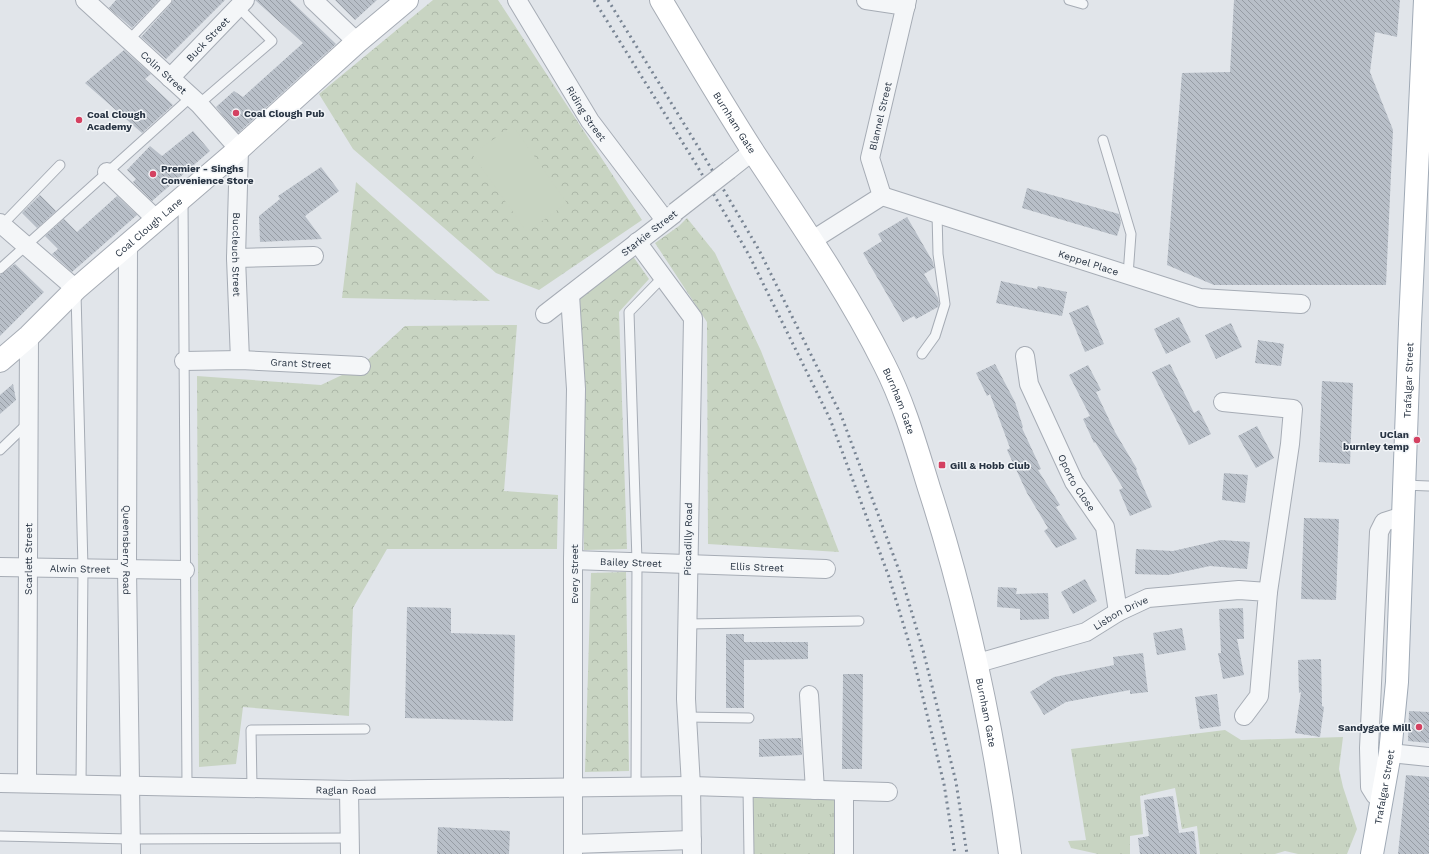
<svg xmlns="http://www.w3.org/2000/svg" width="1429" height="854" viewBox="0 0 1429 854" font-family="'Work Sans',sans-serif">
<defs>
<pattern id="grass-tufts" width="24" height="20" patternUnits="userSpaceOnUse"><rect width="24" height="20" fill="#c8d4c2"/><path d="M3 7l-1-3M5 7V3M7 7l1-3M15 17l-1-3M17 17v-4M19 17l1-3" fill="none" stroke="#acb7a8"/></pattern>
<pattern id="park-crowns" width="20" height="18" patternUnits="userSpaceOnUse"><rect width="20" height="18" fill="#c8d4c2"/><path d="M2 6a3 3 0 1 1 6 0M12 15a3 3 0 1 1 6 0" fill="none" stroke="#acb7a8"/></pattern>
<pattern id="building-back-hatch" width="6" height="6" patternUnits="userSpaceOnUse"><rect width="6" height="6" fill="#b8bfc8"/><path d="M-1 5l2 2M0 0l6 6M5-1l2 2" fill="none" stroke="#969ca4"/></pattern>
</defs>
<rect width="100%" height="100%" fill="#e1e5ea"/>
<path fill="url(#grass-tufts)" d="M1225,730L1241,740L1343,737L1339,769L1343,787L1357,829L1347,854H1298L1285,851L1275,854H1200L1197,826L1182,829L1175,788L1140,796L1143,834L1130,836V854H1098L1071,848L1068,841L1086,840L1071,749Z
M753,794H841V854H753Z"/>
<path fill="url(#park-crowns)" d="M433,0H498L642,220L539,290L496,273L353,149L319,94Z
M356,182L490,301L342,298Z
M687,218L715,253L761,351L839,552L708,544L707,322L655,243L679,226Z
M632,255L649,279L619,312L627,549L584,550L580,298Z
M517,325L504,491L558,495L557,549H387L353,608L349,716L243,707L236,764L199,767L197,376L321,385L361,366L405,326Z
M626,572L629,771L585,772L591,573Z"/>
<path fill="#c8d4c2" d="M513,126L567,203L527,232L472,154Z"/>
<path fill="url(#building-back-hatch)" d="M116,0H159L132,28L109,8Z
M173,0H225L166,59L141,37L171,4Z
M255,0H290L336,44L238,133L216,107L234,91L243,97L303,43Z
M335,0H377L355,20Z
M1234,0H1400L1397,37L1375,32L1370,72L1393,130L1386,285H1214L1167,265L1182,73L1230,72Z
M124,50L151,74L145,79L173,105L142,133L85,83Z
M193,131L210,151L152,201L133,182L136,179L127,170L150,146L162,156Z
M321,167L339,191L305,216L322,239L260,242L259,216L280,199L278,196Z
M1027,188L1119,214L1121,223L1117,236L1022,208Z
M40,195L56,211L37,228L22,213Z
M117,196L137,215L72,272L52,254L58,249L45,236L64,219L77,232Z
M907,217L933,262L934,268L924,274L938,298L939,304L938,307L916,319L914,316L903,322L863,253L882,241L878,234Z
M15,264L44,292L0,336V275Z
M1001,281L1037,289L1038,286L1067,292L1062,316L996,303Z
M1088,305L1104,344L1085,352L1069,313Z
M1179,317L1191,342L1166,354L1154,329Z
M1231,323L1242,347L1216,359L1205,335Z
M1258,340L1284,344L1281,366L1255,363Z
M995,364L1015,402L1023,427L1022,428L1041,469L1038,470L1060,505L1056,507L1077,539L1056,548L1044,531L1048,528L1027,493L1007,450L1010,448L990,394L987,396L976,373Z
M1170,364L1194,413L1199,410L1211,434L1189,445L1152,372Z
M1088,365L1101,390L1096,392L1115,432L1137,469L1136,470L1152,507L1130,516L1119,490L1123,488L1095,442L1094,443L1083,419L1090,416L1069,375Z
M1322,381L1353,383L1350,464L1319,462Z
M13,384L16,400L0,414V395Z
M1257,426L1274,458L1256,468L1238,436Z
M1224,473L1248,475L1245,503L1222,500Z
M1304,518L1339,519L1336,600L1301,599Z
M1221,540L1250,542L1247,569L1210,566L1168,575L1135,574L1136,549L1173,551Z
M1085,579L1097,601L1073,614L1061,592Z
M998,587L1017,588L1016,594L1048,593L1049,619L1020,620V609L997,607Z
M407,607L451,608V633L515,635L513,721L405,718Z
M1243,608L1244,639H1237L1244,675L1223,679L1218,653H1221L1219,609Z
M1182,628L1186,650L1157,655L1153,633Z
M726,634H744V642H808V659L744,660V708H726Z
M1143,653L1148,692L1130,694V690L1066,702L1044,715L1030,692L1054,677L1114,665L1113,657Z
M1321,659L1322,706L1324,707L1320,737L1295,733L1301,692L1299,693L1298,660Z
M843,674H863L862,769H842Z
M1217,694L1221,726L1200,729L1195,697Z
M1409,711L1429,712V743L1408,741Z
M801,738L802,755L759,757V739Z
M1406,775L1429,777V854H1398Z
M1173,796L1179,833L1194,831L1197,854H1140L1138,838L1149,836L1144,800Z
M438,827L510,831L509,854H437Z"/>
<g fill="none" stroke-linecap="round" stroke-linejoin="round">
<defs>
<path id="lane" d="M1069,0L1083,4
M129,40L167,0
M199,104L272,41L238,7
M1103,140L1131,234L1128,275
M183,201L187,785
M2,225L60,165
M0,269L191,97
M76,293L83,568L81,783
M922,354L935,336L945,304L938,254L937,213
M0,450L28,423
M1404,485L1429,486
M687,624L859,621
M687,717L749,718
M252,787L251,730L365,729
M636,787L637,561L629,312L663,277
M748,788L749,854
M0,836L130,839L349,838"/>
<g id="street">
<path id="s1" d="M85,0L199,104L239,149L236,258L240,360"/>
<path d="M313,0L357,42"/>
<path id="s2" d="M517,0L590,121L665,220"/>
<path d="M866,0L906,6"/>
<path id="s3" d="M170,78L245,0"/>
<path d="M729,170L753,151"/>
<path d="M107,172L157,220"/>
<path id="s4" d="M882,196L1200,298L1301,304"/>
<path d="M0,223L76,289"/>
<path id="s5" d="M811,241L882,196L870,158L907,0"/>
<path d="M637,242L693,318L686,699L691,786L692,854"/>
<path id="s6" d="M128,245L127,569L131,854"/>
<path d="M236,258L314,256"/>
<path d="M570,295L576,389L573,560V854"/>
<path d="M545,314L674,214"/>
<path id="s7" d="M1025,356L1029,384L1074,482L1105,527L1118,612"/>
<path id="s8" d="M184,361L240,360L361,366"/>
<path d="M1223,402L1293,409L1290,444L1268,592"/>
<path id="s9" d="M573,560L826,569"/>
<path id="s10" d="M0,567L185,570"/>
<path id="s11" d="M978,663L1086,632L1118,612L1148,598L1239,590L1268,592L1259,696L1244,716"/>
<path d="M809,695L815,790"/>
<path d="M1390,753L1429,757"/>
<path id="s12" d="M0,783L349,790L691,786L888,792"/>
<path id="s13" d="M27,783L29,336"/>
<path d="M349,790L350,854"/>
<path d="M1381,799L1375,795L1370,787L1369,748L1379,532L1384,522L1403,516"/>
<path d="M573,844L692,840"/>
<path d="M844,854V791"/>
</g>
<g id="secondary">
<path id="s14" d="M661,0C692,52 723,105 756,156C801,224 848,292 884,364C904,403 916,446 929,488C968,608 993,729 1010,854"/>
<path id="s15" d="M0,361L29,336L76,289L239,149L357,42L407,0"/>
</g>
<g id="primary">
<path id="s16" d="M1372,854L1390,753L1397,682L1410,324L1425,0"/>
</g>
</defs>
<use href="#lane" stroke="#a6acb5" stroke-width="11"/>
<use href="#street" stroke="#a6acb5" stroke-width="20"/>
<use href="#secondary" stroke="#a6acb5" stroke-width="24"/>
<use href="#primary" stroke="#a0aab6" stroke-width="24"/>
<use href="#lane" stroke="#f4f6f8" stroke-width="9"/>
<use href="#street" stroke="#f4f6f8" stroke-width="18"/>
<use href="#secondary" stroke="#fff" stroke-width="22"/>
<use href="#primary" stroke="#fff" stroke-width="22"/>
<path stroke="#798594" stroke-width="3" stroke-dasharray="2 4" stroke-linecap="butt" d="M594,0L696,164L749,255L830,419L889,577L912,653L944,784L955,854
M608,0L705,158L759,250L841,415L900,573L923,650L956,782L967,854"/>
<defs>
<path id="street-bridge" d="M675,212L729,170"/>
</defs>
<use href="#street-bridge" stroke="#a6acb5" stroke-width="20" stroke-linecap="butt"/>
<use href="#street-bridge" stroke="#f4f6f8" stroke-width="18"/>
</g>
<g fill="#d44161" stroke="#f1f4f7" stroke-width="1.5">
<circle cx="236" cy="113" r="4"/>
<circle cx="79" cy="120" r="4"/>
<circle cx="153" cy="174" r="4"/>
<circle cx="1417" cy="440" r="4"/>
<rect x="938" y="461" width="8" height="8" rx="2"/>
<circle cx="1419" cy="727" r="4"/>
</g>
<g text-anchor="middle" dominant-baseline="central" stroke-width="3" stroke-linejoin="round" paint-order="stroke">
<g font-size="10" fill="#283443" stroke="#f1f4f7">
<text stroke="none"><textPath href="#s3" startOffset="54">Buck Street</textPath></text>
<text stroke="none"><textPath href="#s1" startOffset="107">Colin Street</textPath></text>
<text stroke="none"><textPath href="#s2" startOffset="133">Riding Street</textPath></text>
<text stroke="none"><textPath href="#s5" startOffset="167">Blannel Street</textPath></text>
<text stroke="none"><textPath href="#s14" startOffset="143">Burnham Gate</textPath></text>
<text stroke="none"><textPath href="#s15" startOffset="200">Coal Clough Lane</textPath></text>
<text transform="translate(649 233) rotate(-38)">Starkie Street</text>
<text stroke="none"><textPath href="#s1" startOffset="320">Buccleuch Street</textPath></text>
<text stroke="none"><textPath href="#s4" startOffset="217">Keppel Place</textPath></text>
<text stroke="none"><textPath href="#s8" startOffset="117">Grant Street</textPath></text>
<text stroke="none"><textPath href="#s16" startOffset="476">Trafalgar Street</textPath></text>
<text stroke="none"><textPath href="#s14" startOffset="467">Burnham Gate</textPath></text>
<text stroke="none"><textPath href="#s7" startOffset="138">Oporto Close</textPath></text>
<text transform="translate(688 539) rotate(-89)">Piccadilly Road</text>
<text stroke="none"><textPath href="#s6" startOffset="305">Queensberry Road</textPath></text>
<text stroke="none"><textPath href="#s13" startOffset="224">Scarlett Street</textPath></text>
<text stroke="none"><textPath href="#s9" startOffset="58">Bailey Street</textPath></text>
<text stroke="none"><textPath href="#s9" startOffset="184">Ellis Street</textPath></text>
<text stroke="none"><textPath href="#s10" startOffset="80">Alwin Street</textPath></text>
<text transform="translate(574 574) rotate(-90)">Every Street</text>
<text stroke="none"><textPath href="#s11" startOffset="152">Lisbon Drive</textPath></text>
<text stroke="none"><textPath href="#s14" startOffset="791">Burnham Gate</textPath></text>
<text stroke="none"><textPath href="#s16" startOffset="68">Trafalgar Street</textPath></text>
<text stroke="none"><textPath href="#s12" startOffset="346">Raglan Road</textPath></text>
</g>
<g font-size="10" font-weight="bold" fill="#283443" stroke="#f1f4f7" text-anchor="start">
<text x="244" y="113">Coal Clough Pub</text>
<text x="87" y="114">Coal Clough<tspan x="87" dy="12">Academy</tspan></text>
<text x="161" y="168">Premier - Singhs<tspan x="161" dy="12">Convenience Store</tspan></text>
<text x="1409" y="434" text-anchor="end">UClan<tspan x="1409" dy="12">burnley temp</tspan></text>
<text x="950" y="465">Gill &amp; Hobb Club</text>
<text x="1411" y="727" text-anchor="end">Sandygate Mill</text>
</g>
</g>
</svg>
